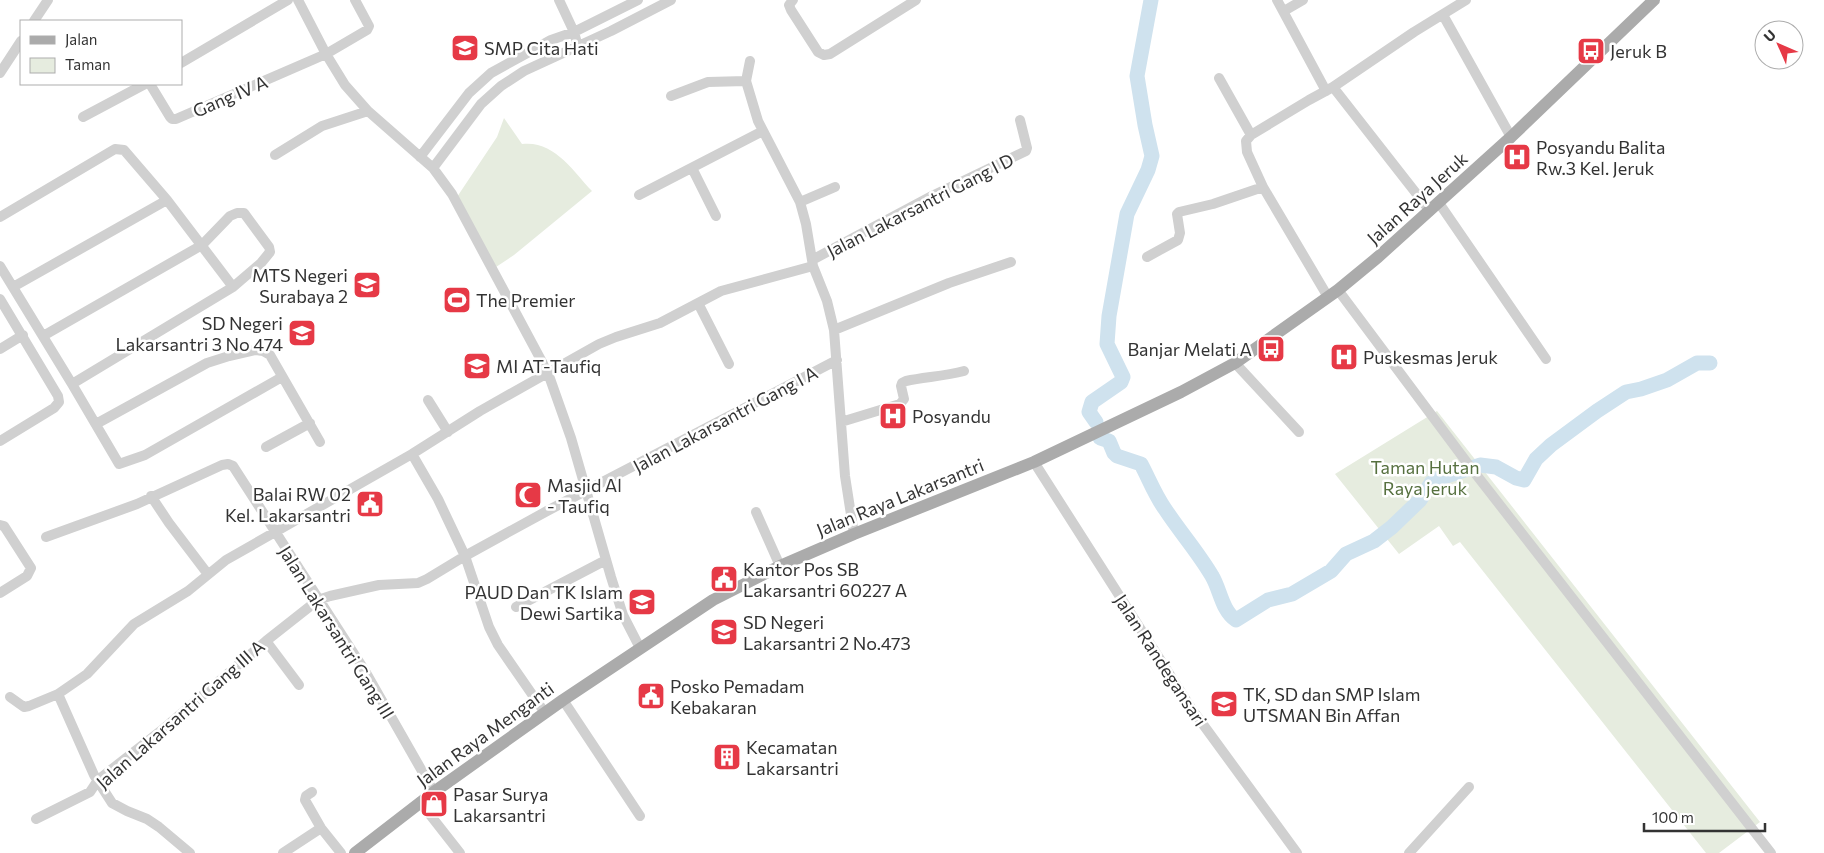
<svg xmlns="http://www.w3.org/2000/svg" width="1824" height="853" viewBox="0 0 1824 853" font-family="Commissioner,sans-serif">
<rect width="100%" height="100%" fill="#fff"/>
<path fill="#e6ecdf" d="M504,118L522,144C554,140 573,171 592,191L514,255L496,267L457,197L497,137Z
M1437,411L1760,822L1719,853H1706L1460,542L1453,546L1439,526L1399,554L1335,474Z"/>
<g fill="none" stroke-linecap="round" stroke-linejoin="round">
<path stroke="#cfe2ee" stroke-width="15" d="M1096,422L1089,412L1092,402L1121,382L1123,377L1107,344L1109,316L1127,214L1148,170L1152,156L1145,125L1137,76L1151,0
M1098,432L1100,438L1109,441L1114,453L1117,456L1141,464C1149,479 1155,495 1165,509C1180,532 1198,552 1212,576C1220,589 1222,611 1236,620L1268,600L1292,594L1331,571L1346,554L1374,541L1392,527L1420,500L1431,483L1441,478L1480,465L1496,467L1516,478L1524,480L1536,459L1551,445L1597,411L1626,392L1641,389L1667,380L1697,363H1710"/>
<path stroke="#d0d0d0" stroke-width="10" d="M298,0L326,54L345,85L368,111L433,168L452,194L548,373L571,438L611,577L623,615L640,648
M559,0L574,32L578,47
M793,0L789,5L791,10L818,52L824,55L830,54L916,0
M1277,0L1326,91
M1284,11L1303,0
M1443,15L1511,137
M34,21L48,0
M750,61L746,81L758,121L800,202L806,224L813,266L827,301L834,330L845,476L854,534
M181,63L288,0
M0,73L21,41
M1219,78L1251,135
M150,84L170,117L172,119H176L326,54L367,30L369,26L355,0
M1333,87L1430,211
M671,96L708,82L746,81
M83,117L145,84
M275,155L322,126L368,111
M420,157L469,93L491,73L551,40L574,32L638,0
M433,168L481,104L501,86L524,71L611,31L671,0
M692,168L716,216
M639,195L763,131
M800,202L835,187
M1439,203L1546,359
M0,217L115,149L124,150L167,200L233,287L72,384
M1147,257L1178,240L1180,233L1177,214L1179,212L1213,204L1263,187
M812,260L932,196L1026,151L1027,148L1020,120
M0,266L72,384L119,464L145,455L282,377
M13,287L167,200
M1338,290L1471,468L1771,853
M1328,297L1263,187L1247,152L1246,141L1251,135L1309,100L1333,87L1414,32L1466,0
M0,299L58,396L59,402L54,408L0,441
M698,303L729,364
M834,330L949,283L1011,262
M43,336L202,245L230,216L237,213H244L269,247L270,252L261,263L233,287
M0,349L23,335
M1235,363L1299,432
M428,400L448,432
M841,422L900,404L904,399L901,386L902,383L906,381C926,377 945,376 964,371
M96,424L207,363L229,356L256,350L263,351L270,355L320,442
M266,447L310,423
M412,454L438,499L465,556L489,627L498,645L545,713
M1034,462L1191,708L1297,853
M151,496L169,523L207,573
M756,512L780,566
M0,525L4,526L31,568L27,576L0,593
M46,537L137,504L222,465L228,464L233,466L365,671L434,792
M516,607L606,560
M266,641L299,685
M58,694L94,775L112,803L127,811L147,819L159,827L190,853
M10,697L24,707L29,706L58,694L87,674L134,624L188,591L226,560L412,454L480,411L599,344L616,337L660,323L721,291L813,266
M563,700L640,816
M312,792L306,796L305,800L321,828L341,853
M420,802L460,853
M36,819L90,792L98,780L162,730L266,641L318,600L330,596L379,585L418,583L427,579L465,556L547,511L837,360
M283,853L321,828
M1409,853L1469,787"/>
<path stroke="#ababab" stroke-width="12" d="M355,853L434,792L563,700L713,600L780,566L854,534L1034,462L1181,392L1235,363L1338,290L1378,257L1511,137L1654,0"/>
</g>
<defs>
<symbol id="school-square" viewBox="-11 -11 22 22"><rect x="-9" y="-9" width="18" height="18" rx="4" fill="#e63946" stroke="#fff"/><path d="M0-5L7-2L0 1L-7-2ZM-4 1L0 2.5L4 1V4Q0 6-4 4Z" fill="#fff"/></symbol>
<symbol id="bus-square" viewBox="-11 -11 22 22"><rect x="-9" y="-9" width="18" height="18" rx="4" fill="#e63946" stroke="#fff"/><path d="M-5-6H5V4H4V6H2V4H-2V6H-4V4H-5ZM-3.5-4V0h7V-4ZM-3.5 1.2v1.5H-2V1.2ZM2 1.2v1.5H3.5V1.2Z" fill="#fff"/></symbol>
<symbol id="hospital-square" viewBox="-11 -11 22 22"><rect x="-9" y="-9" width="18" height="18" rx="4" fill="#e63946" stroke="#fff"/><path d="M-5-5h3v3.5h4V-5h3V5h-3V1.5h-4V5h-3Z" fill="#fff"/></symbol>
<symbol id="stadium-square" viewBox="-11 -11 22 22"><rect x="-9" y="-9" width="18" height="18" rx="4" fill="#e63946" stroke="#fff"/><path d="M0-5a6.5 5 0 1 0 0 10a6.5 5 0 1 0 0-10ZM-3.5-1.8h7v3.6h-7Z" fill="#fff"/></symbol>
<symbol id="mosque-square" viewBox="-11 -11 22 22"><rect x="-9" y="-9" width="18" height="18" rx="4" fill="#e63946" stroke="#fff"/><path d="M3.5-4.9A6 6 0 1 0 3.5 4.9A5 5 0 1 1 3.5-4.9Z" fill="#fff"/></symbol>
<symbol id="civic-square" viewBox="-11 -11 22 22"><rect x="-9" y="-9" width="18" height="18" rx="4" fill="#e63946" stroke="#fff"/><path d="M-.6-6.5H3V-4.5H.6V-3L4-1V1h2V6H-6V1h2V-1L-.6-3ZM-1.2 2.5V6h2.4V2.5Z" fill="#fff"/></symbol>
<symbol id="building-square" viewBox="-11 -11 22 22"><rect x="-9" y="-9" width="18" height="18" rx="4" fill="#e63946" stroke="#fff"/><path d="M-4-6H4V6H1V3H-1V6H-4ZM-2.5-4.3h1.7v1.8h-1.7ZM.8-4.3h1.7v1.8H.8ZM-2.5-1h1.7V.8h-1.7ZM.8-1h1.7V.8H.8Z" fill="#fff"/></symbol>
<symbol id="shop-square" viewBox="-11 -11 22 22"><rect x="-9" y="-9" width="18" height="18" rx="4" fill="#e63946" stroke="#fff"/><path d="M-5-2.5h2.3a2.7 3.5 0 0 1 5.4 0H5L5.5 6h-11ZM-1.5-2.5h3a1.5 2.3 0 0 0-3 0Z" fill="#fff"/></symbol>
</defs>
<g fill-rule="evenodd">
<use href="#school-square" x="449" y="32" width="32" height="32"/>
<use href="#bus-square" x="1575" y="35" width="32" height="32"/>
<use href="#hospital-square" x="1501" y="141" width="32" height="32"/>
<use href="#school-square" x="351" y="269" width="32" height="32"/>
<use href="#stadium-square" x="441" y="284" width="32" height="32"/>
<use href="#school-square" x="286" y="317" width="32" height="32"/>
<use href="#bus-square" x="1255" y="333" width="32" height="32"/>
<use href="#hospital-square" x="1328" y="341" width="32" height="32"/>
<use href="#school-square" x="461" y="350" width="32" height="32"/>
<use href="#hospital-square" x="877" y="400" width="32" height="32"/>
<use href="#mosque-square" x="512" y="479" width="32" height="32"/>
<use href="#civic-square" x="354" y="488" width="32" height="32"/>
<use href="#civic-square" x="708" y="563" width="32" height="32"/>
<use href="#school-square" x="626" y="586" width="32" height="32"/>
<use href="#school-square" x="708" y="616" width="32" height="32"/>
<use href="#civic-square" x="635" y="680" width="32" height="32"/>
<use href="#school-square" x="1208" y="688" width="32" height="32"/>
<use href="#building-square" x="711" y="741" width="32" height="32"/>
<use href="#shop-square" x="418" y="788" width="32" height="32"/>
</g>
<g text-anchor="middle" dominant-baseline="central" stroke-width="5" stroke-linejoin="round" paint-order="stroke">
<g font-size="18" fill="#333" stroke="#fff" text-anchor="start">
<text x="484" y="48">SMP Cita Hati</text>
<text x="1610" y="51">Jeruk B</text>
<text x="1536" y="147">Posyandu Balita<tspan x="1536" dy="21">Rw.3 Kel. Jeruk</tspan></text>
<text x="348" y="275" text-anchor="end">MTS Negeri<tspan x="348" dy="21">Surabaya 2</tspan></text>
<text x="476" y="300">The Premier</text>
<text x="283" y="323" text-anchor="end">SD Negeri<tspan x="283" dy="21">Lakarsantri 3 No 474</tspan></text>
<text x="1252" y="349" text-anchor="end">Banjar Melati A</text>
<text x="1363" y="357">Puskesmas Jeruk</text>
<text x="496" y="366">MI AT-Taufiq</text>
<text x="912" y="416">Posyandu</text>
<text x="547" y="485">Masjid Al<tspan x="547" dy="21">- Taufiq</tspan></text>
<text x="351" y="494" text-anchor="end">Balai RW 02<tspan x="351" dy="21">Kel. Lakarsantri</tspan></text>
<text x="743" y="569">Kantor Pos SB<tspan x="743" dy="21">Lakarsantri 60227 A</tspan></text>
<text x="623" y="592" text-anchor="end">PAUD Dan TK Islam<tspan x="623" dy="21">Dewi Sartika</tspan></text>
<text x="743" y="622">SD Negeri<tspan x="743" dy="21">Lakarsantri 2 No.473</tspan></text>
<text x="670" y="686">Posko Pemadam<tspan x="670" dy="21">Kebakaran</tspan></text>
<text x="1243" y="694">TK, SD dan SMP Islam<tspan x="1243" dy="21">UTSMAN Bin Affan</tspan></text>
<text x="746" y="747">Kecamatan<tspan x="746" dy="21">Lakarsantri</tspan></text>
<text x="453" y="794">Pasar Surya<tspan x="453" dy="21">Lakarsantri</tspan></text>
</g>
<g font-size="18" fill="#333" stroke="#fff">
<text transform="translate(230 96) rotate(-23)">Gang IV A</text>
<text transform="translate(1417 198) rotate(-42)">Jalan Raya Jeruk</text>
<text transform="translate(920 205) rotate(-27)">Jalan Lakarsantri Gang I D</text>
<text transform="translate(725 419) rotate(-28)">Jalan Lakarsantri Gang I A</text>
<text transform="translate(900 497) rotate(-22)">Jalan Raya Lakarsantri</text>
<text transform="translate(337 632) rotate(58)">Jalan Lakarsantri Gang III</text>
<text transform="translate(1161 660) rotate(57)">Jalan Randegansari</text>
<text transform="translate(180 714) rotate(-41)">Jalan Lakarsantri Gang III A</text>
<text transform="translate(485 734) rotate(-36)">Jalan Raya Menganti</text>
</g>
<g font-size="18" fill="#56703f" stroke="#fff">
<text x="1425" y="467">Taman Hutan<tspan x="1425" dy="21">Raya jeruk</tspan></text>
</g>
</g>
<rect x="20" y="20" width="162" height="65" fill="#ffffff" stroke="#adadad"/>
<rect x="30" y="36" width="25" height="8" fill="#ababab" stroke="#adadad"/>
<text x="65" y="45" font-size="15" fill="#333333">Jalan</text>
<rect x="30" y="58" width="25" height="15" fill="#e6ecdf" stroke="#adadad"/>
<text x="65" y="70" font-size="15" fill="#333333">Taman</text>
<g transform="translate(1779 45) rotate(315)"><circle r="24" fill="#ffffff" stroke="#adadad"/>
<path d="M0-4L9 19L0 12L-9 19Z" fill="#e63946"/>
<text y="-8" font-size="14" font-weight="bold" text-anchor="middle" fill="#333333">U</text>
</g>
<path d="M1644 823v8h121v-8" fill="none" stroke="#333333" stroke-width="2.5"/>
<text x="1652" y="823" font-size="15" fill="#333333" stroke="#ffffff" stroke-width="4" paint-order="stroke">100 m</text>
</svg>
